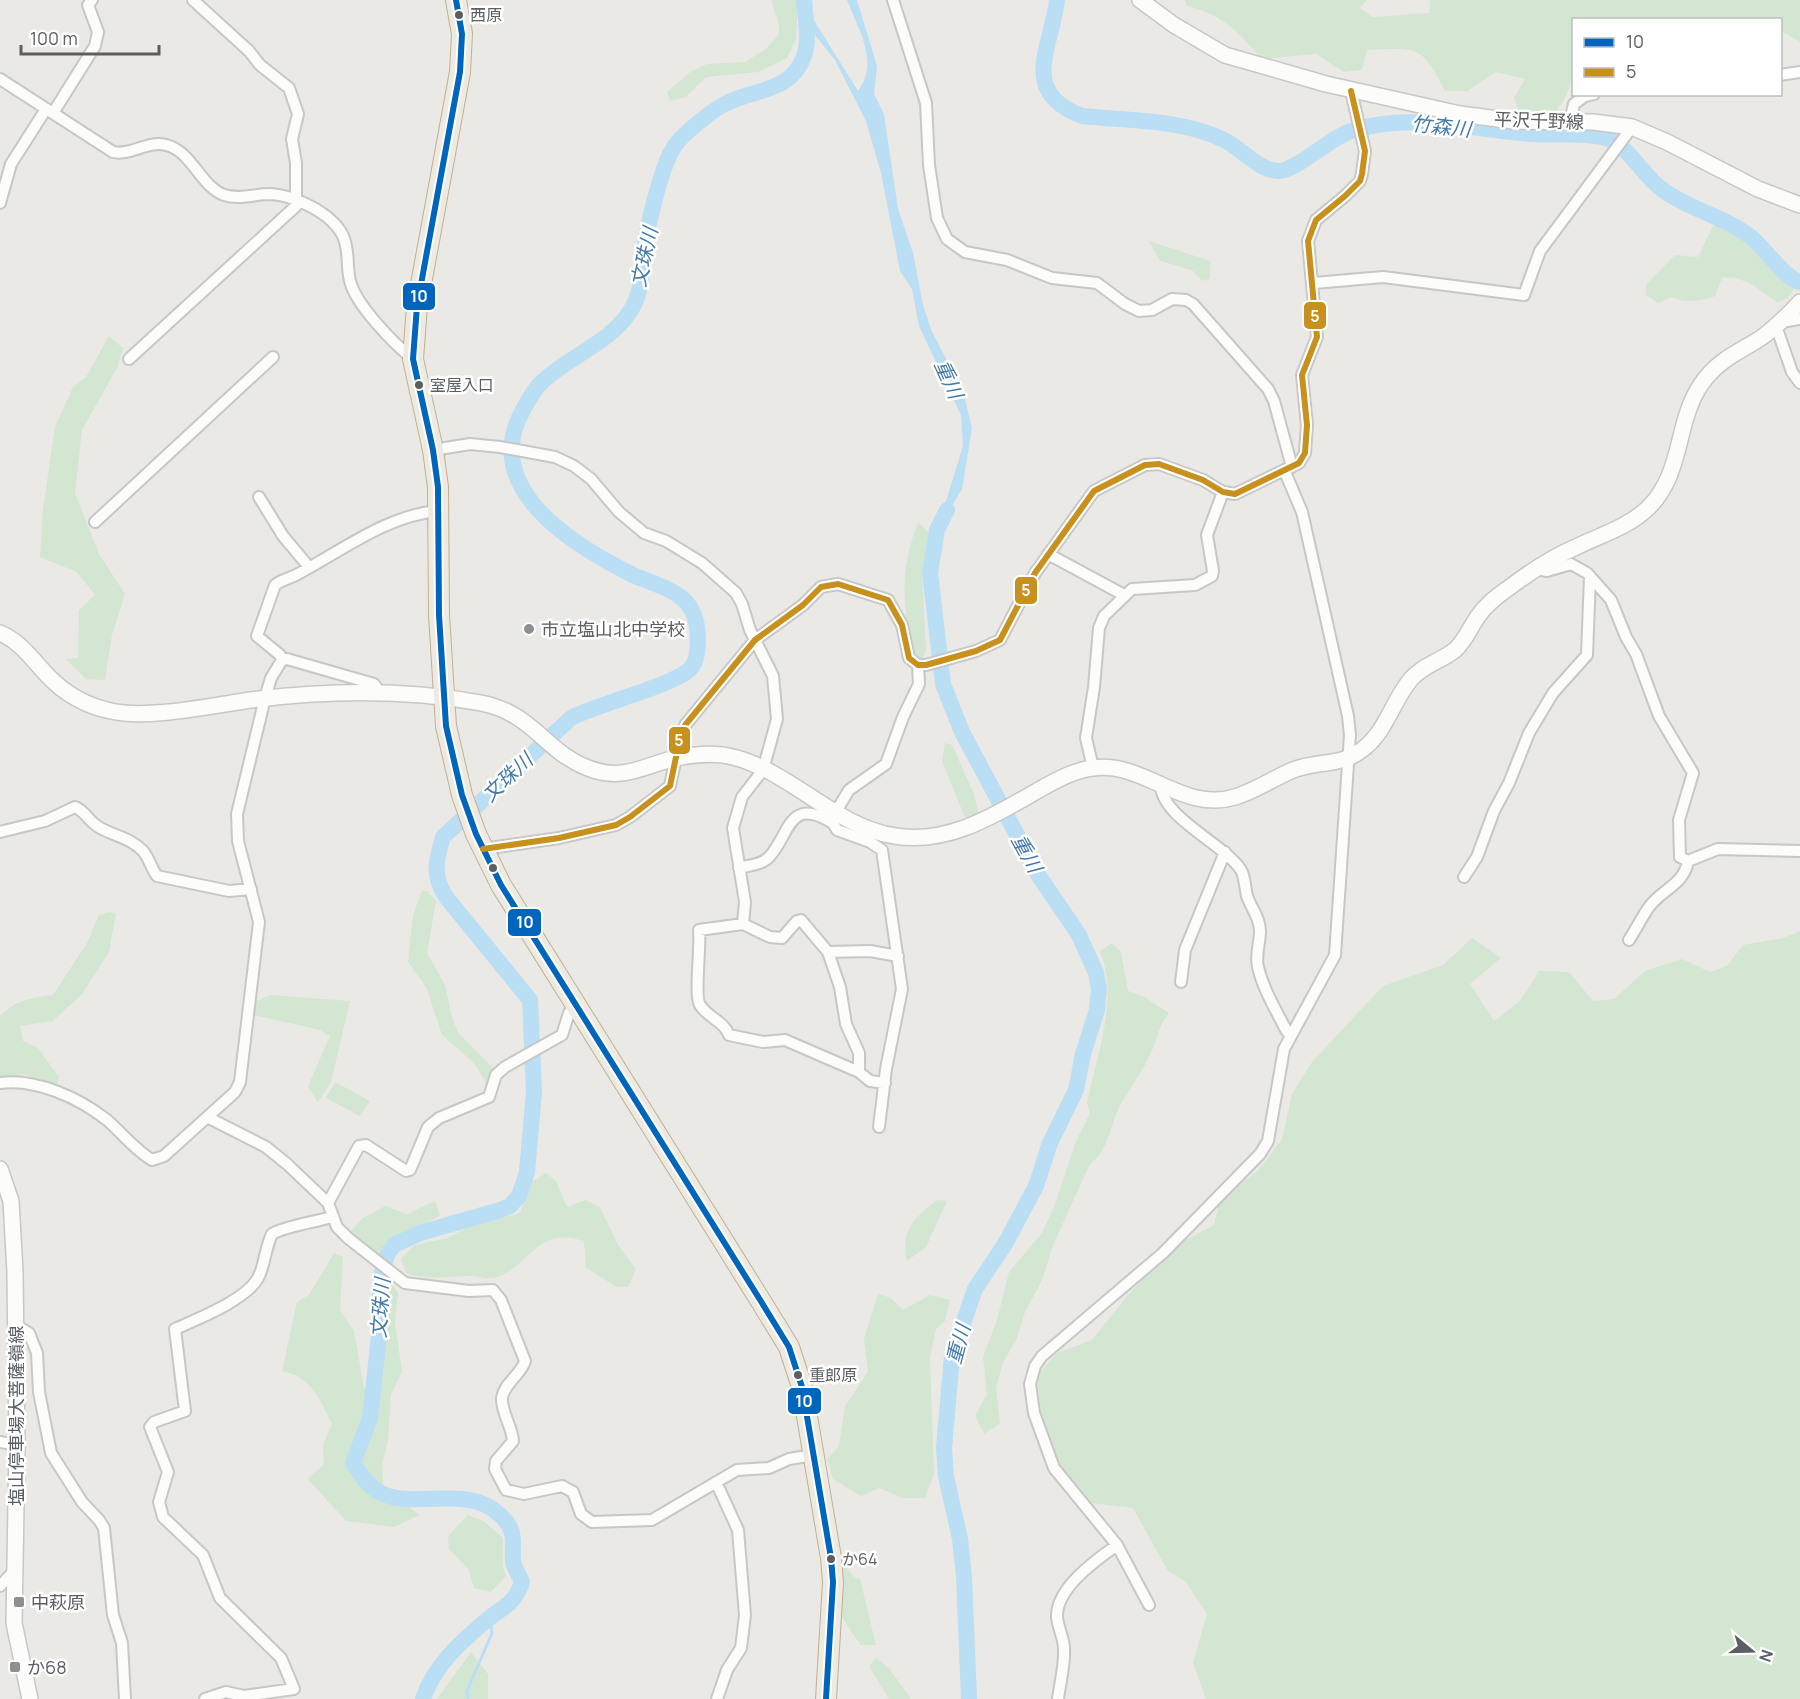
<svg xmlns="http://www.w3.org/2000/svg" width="1800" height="1699" viewBox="0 0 1800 1699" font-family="Manrope,'Noto Sans JP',sans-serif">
<rect width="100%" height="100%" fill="#eae9e5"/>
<path fill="#d3e6d1" d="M771,0H798L796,38L787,58L758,72L706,77L686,97L670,101L667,92L689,73L707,64L745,62L766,49L779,34V24Z
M1185,0H1367L1360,8L1373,17L1429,13L1430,0H1800V42L1781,31L1780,20H1574C1573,63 1580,86 1549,120L1521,117L1514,98L1525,79L1496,72L1467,91H1445C1421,44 1418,48 1367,50L1362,70L1344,72L1316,54L1262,59C1237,31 1225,16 1187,6Z
M1723,225L1765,255L1794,289L1788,298L1777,302C1761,292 1742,273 1722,278L1715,296C1700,302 1686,303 1671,297L1658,303L1646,295V285L1675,255L1698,257L1713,226Z
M1149,241L1210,261V279L1202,281L1192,270L1160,261Z
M109,336L123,348L118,366L82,430L75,493L99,554L125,594L112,635L105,680L86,679L66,659L78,658L79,610L95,595L77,572L40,557L43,509L55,427L73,387L86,377Z
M918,523L930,533L922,574L926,649L922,660L912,656C903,608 899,569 918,523Z
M945,743L952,745L974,794L978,812L972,818L966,820L942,761Z
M422,891H427L436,901L427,953L445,985L452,1018L459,1034L494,1069L489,1086L473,1062L442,1035L426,987L408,962L413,915Z
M108,912L116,913L109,952L82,994L53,1021L20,1026L23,1041L38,1048L59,1077L56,1087L23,1074L3,1078L0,1076V1016C15,1000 32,998 53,995L87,943L99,915Z
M1800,931V1699H1206L1193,1663L1207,1614L1185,1581L1168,1571L1133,1508L1091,1503L1053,1462L1041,1413L1037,1376L1057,1353L1092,1340L1132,1290L1177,1245L1214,1225L1220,1200L1258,1171L1282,1139L1292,1094L1312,1062L1383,986L1443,965L1472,938L1501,958L1470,984L1494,1021L1520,1001L1539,971L1569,972L1593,1001L1614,999L1645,971L1682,959L1710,972L1727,966L1743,945L1783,938Z
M1112,943L1121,952L1128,991L1144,997L1169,1013C1156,1031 1159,1038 1150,1055C1141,1075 1126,1092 1117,1112C1109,1131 1108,1150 1090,1164L1054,1243L1042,1280L1025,1312L1017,1338L1003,1363L996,1387L1000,1424L984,1434L975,1416L987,1394L983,1357L997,1320L1009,1272L1042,1233L1054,1207L1076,1141L1090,1113L1087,1103C1097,1055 1119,998 1100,951Z
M270,995L350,1001L331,1082L318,1102L308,1086L330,1036L320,1030L254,1015L255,1002Z
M335,1082L370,1101L360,1116L326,1098Z
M546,1173L556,1181L567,1207L585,1200L600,1207L618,1245L636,1269L628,1287L615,1286L586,1268L584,1241C534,1225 532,1267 494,1278C488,1279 481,1277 475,1276C450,1275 431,1282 406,1273L401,1259L414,1245L448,1238L472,1225L520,1213L531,1182Z
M937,1200L947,1201L926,1247L907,1261C900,1232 914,1217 937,1200Z
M435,1201L440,1216L404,1233L377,1253L363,1246L349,1233L363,1218L385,1206L407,1214Z
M334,1253L343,1257L340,1310L354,1331L364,1388L379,1382L385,1285L390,1282L398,1293L395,1322L402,1371L391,1395L388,1440L382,1465L383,1485L419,1515L394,1527L346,1521L308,1479L324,1464L323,1445L332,1424C319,1399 312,1377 282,1371L297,1302L309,1295Z
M878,1294L891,1298L903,1310L930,1295L950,1300L945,1321L936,1329L930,1357L934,1474L925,1498H903L879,1488L861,1496L833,1479L827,1459L839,1446L845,1406L868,1372L864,1339Z
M468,1515L485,1522L503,1538V1567L506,1576L491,1592L474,1588L468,1569L449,1549L448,1536Z
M843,1564L854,1577L860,1579L876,1645H861C841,1617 827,1599 843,1564Z
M471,1652L488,1674V1699H437Z
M876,1658L889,1668L911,1699H889L869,1666Z"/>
<path fill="#badef4" d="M799,0H807L808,11L858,91C880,62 858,29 847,0H857L877,66L874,94L884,114L898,209L913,253L923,305L932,332L963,391L972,428L962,489L937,530L963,446L961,415L919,326L912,289L900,271L881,173L866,121L835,60L802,19Z"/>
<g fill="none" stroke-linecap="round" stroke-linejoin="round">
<path stroke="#badef4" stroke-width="3" d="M468,1699L467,1691L492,1633L490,1618"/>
<path stroke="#badef4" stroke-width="16" d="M1057,0C1052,47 1018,92 1082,116C1128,121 1182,119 1224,140C1241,148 1259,171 1279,171C1296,171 1332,136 1354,130C1413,112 1474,130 1534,134C1556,135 1585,132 1606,138C1629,146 1643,176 1663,190C1690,210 1724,216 1751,237C1764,247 1785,279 1800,282
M947,510L937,530L930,573L943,684L962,732L1039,876L1079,935L1096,973L1099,989L1097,1010L1083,1054L1076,1090L1050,1143L1036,1186L1005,1244L975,1289L952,1356L944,1448L946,1476L960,1539L964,1576L969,1699
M423,1699C434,1665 462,1641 488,1619C505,1606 515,1603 522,1582C519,1575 514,1568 513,1561C512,1541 517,1530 500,1515C466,1482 412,1512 377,1491C366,1484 360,1473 353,1463L370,1418L379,1336L380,1279L387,1255L394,1245L420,1233L500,1210L510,1206L519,1196L527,1172L534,1092L530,1000L446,897C432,876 436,860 443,837L571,718C599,703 673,686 690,669C697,662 698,649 698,640C698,625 694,608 682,598C667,586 647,582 631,574C573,545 479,488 523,410C528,401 533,391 540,384C566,357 610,344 631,310C642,292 641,275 643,256C646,232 661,166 674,147C682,134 715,108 729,102C757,89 792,91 804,56C810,40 805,17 804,0"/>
<defs>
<path id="street" d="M893,0L926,103L929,165L937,218L947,239L965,252L1007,260L1052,278L1097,283L1125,304L1139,311L1152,310L1172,299L1186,300L1193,304L1268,389L1274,401L1292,467
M1780,75L1800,72
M0,79L113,152C131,156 148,140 166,145C192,151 200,186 224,195C239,200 255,194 270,194C294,195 332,213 343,236C350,251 346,266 350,281C356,305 393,343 413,359
M53,113L95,46L98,32L88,5L92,0
M1570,121L1574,104L1585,96L1594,94
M0,203L11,164L46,109
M1314,283L1383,277L1524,295L1540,251L1632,127
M1781,322L1800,319
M1776,326L1792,372L1800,383
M129,359L296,206V163L292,139L298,114L289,88L260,65L249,51L193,0
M433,450L470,444L500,447L555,457L574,466L591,479L619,512L644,533L666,541L702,563L736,593L742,604L750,630L773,676L777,719L763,770L742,797L733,828L745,902L743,924
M259,497L283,536L309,567
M95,522L273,357
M1048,554L1124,595
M1536,569L1547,571L1571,564L1587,573L1611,600L1626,637L1636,654L1659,716L1693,773L1679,820L1680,857L1688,861L1718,849L1800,851
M282,660L280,655L257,636L275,585C281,580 288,579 296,575C340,552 387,515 438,511
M282,660L287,659L374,684L379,691
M1093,768L1086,738L1094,687L1099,628L1104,616L1132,589L1195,585L1212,576L1213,571L1207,535L1223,492
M1161,785C1161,817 1223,843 1241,870C1245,877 1245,888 1247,896C1251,908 1260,918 1260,931C1260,943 1255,955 1258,967C1263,989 1276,1010 1286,1030L1290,1035
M0,832L45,821L75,807C85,811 88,820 97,826C112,836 130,837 143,851C149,858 151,868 157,876L229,891L251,889
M483,849L559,838L616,825L630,817L670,786L681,733L686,724L755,640L803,605L821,587L838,584L888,600L902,625L909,658L918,665H926L976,651L1000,640L1035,573L1094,491L1145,465L1159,464L1203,480L1223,492L1235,494L1299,463L1305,453L1307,425L1302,375L1317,337L1308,241L1316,220L1345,196L1360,181L1362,174L1365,151L1351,91
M739,868C749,865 763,865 770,856C790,833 789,797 831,822
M1464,877L1477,857L1494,811L1509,783L1529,733L1553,693L1587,655L1590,576
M1629,940C1636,929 1642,917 1649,907C1662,889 1684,885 1688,861
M828,952L840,987L846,1024L859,1053V1072
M1181,982L1185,950L1225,852
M0,1083C36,1078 79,1098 107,1120C122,1133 135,1150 152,1160L164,1156L235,1092L240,1082L259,922L238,841L237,814L265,698L271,678L282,660
M885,1083L870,1081L859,1072L785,1040L763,1042L729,1035C723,1020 708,1018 700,1005C694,997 701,946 699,930L743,924L770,937L782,938L797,921L801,920L828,952L870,951L898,956
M209,1118L266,1147L287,1164L328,1203L337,1227L348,1238L405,1283L469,1291L493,1290L501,1300L525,1361C521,1375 504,1383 502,1398C501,1412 512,1426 513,1441L496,1461L495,1469L506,1490L524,1494L562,1486L573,1492L581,1514L592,1522L652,1520L737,1470L769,1468L789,1459L814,1455
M879,1127L886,1069L902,989L882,850L870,842L837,830L831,820L849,790L886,764L903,717L919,684L918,665
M328,1203L359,1146L366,1145L406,1171L410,1170L428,1127L439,1118L489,1097L496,1075L505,1067L562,1035L569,1013L575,1005
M17,1326L29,1333L37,1353L39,1392L51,1453L82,1502L99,1520L104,1528L113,1615L122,1643L125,1699
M0,1442L17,1445
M716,1482L738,1530L745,1615L741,1648L727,1670L717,1699
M0,1586L14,1571
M1149,1605L1117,1545L1054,1468L1034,1413L1030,1384L1035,1366L1042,1356L1163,1253L1260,1154L1268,1141L1284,1049L1335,955L1350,735L1348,716L1302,512L1285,472
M205,1699L226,1692L244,1696L294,1689L281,1658L220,1598L203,1555L163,1517L159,1502L168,1472L150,1427L154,1422L185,1411L175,1329C197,1319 246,1300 258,1278C265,1265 265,1248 272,1234C285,1226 315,1222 332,1217
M1058,1699C1060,1683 1065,1665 1064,1649C1064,1638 1058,1628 1057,1617C1056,1588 1096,1560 1117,1545"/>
<path id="secondary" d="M1140,0L1174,25L1225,55L1326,84L1460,114L1513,121L1593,122L1632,127L1667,142L1758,189L1800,205
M0,633C21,642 32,659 47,675C64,693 86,706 111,711C150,720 217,704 259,699C333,690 406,689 481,703C533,713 544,751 588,768C625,783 647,763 681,757C698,754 717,753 733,757C792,772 835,827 895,836C950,845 998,813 1044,787C1059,779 1075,770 1093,768C1145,761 1182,813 1235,797C1255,791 1274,778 1293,770C1318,760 1341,767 1363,749C1386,732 1393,700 1411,679C1423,665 1441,661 1455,650C1466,640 1470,627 1479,615C1487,603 1499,595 1510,587C1530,572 1551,558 1574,548C1600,535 1627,528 1648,508C1684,473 1675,421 1702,383C1718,360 1739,352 1761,338C1775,328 1788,315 1800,302
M0,1169L11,1201L15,1272L17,1445L14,1623L30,1699"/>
<path id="highway" d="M456,0L462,34L460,72L417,306L413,359L433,450L438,487L439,615L446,726L462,795L476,834L501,885L762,1303L789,1347L802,1387L831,1558L833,1582L826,1699"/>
</defs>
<use href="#street" stroke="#c7c7c7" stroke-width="14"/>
<use href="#secondary" stroke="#c7c7c7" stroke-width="18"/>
<use href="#highway" stroke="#c0b094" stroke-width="22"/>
<use href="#street" stroke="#fcfcfb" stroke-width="10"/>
<use href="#secondary" stroke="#fcfcfb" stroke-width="15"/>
<use href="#highway" stroke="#edeae1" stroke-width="20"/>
<defs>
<path id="bus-1" d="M456,0L462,34L460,72L417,306L413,359L433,450L438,487L439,615L446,726L462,795L476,834L501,885L762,1303L789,1347L802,1387L831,1558L833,1582L826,1699"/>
<path id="bus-2" d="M483,849L559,838L616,825L630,817L670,786L681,733L686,724L755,640L803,605L821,587L838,584L888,600L902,625L909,658L918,665H926L976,651L1000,640L1035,573L1094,491L1145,465L1159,464L1203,480L1223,492L1235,494L1299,463L1305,453L1307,425L1302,375L1317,337L1308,241L1316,220L1345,196L1360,181L1362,174L1365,151L1351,91"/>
</defs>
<use href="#bus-1" stroke="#fff" stroke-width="10"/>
<use href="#bus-2" stroke="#fff" stroke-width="10"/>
<use href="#bus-1" stroke="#0065bd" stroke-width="6"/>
<use href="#bus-2" stroke="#c8901d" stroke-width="6"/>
</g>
<g fill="#5b5e62" stroke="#fff" stroke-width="2">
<circle cx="459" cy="15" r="5"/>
<circle cx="419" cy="385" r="5"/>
<circle cx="493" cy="868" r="5"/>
<circle cx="798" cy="1375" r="5"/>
<circle cx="831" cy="1559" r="5"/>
</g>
<g fill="#8d8f90" stroke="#fff" stroke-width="2">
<circle cx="529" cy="629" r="6"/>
<rect x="13" y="1596" width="12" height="12" rx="3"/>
<rect x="9" y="1661" width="12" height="12" rx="3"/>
</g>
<g text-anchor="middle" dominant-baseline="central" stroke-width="5" stroke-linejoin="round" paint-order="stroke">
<g font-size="16" fill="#5b5e62" stroke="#fff" text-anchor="start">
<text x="470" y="15">西原</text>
<text x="430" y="385">室屋入口</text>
<text x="809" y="1375">重郎原</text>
<text x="842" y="1559">か64</text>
</g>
<g font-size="18" fill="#5b5e62" stroke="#fff">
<text transform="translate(1539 120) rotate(2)">平沢千野線</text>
<text transform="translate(16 1416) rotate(-90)">塩山停車場大菩薩嶺線</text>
</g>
<g font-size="18" fill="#5b5e62" stroke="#fff" text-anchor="start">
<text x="541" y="629">市立塩山北中学校</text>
<text x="31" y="1602">中萩原</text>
<text x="27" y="1667">か68</text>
</g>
<g font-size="20" font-style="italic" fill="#437aab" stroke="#fff">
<text transform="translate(1441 126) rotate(6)">竹森川</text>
<text transform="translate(644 257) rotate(-78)">文珠川</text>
<text transform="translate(949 379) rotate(66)">重川</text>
<text transform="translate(507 777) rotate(-43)">文珠川</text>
<text transform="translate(1027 853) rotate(61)">重川</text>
<text transform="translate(380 1308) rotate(-86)">文珠川</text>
<text transform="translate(958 1344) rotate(-75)">重川</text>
</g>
</g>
<g stroke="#fff" stroke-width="2">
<rect x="402" y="282" width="34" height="29" rx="6" fill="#0065bd"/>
<rect x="1303" y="301" width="24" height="29" rx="6" fill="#c8901d"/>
<rect x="1014" y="576" width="24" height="29" rx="6" fill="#c8901d"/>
<rect x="668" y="726" width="23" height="29" rx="6" fill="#c8901d"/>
<rect x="507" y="908" width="35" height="29" rx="6" fill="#0065bd"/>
<rect x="787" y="1387" width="35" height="28" rx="6" fill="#0065bd"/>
</g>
<g font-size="16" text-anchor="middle" font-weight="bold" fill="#fff">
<text x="419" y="302">10</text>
<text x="1315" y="322">5</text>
<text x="1026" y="596">5</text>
<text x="679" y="746">5</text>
<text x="525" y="928">10</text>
<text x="804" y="1407">10</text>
</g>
<rect x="1572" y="18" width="210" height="78" fill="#ffffff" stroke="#bdbfc0" stroke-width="1.5"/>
<rect x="1584" y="38" width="30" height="9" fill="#0065bd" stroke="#bdbfc0" stroke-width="1.5"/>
<text x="1626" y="48" font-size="18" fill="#5b5e62">10</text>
<rect x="1584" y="68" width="30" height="9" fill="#c8901d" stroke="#bdbfc0" stroke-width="1.5"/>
<text x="1626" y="78" font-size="18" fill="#5b5e62">5</text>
<g transform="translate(1752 1651) rotate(109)" stroke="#ffffff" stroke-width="4.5" paint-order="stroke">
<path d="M0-4.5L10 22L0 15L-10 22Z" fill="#5b5e62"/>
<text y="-9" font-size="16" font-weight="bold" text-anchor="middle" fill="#5b5e62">N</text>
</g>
<path d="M21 45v9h138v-9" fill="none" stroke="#5b5e62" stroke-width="3"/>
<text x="30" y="45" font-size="18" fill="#5b5e62" stroke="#ffffff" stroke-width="4.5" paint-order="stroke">100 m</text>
</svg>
